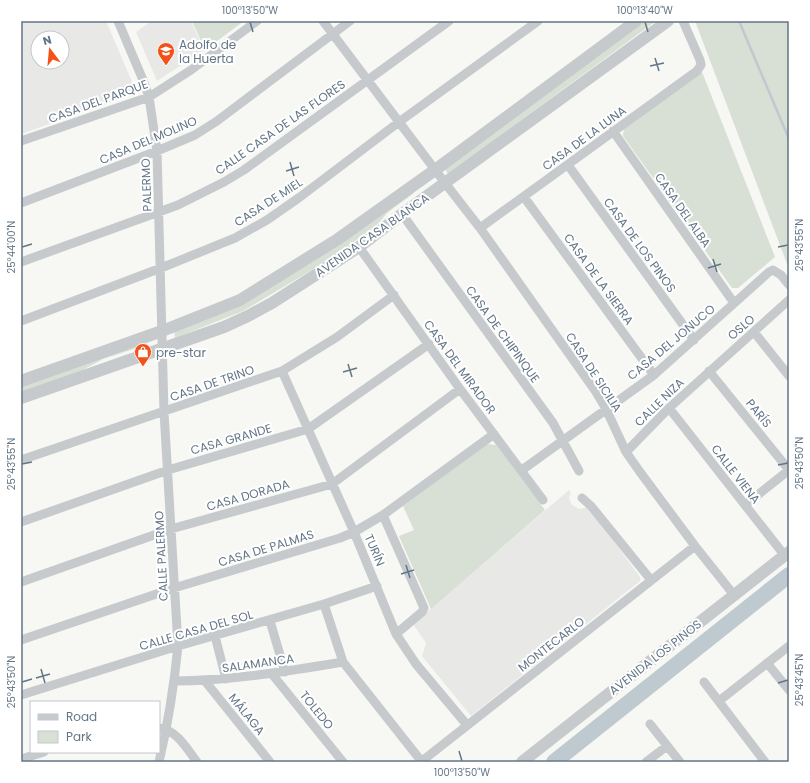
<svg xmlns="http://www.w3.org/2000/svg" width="810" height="783" viewBox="0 0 810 783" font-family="Poppins,sans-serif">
<rect width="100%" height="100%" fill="#f7f7f3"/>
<path fill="#e8e9e7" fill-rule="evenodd" d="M21,21H106L136,91L134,94L21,134ZM38,38H62V62H38Z
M151,21H191L204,50L157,81L136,32Z
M569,490L571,493L569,498L572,505L579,509L589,507L640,577V581L471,716L422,656L426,643L413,624Z"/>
<path fill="#d8dfd4" d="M192,21H244L205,50Z
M643,21H656L448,174L445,169L508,119Z
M695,21H789V269Z
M702,72L775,257L738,288H732L623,136L624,128Z
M412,190L414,193L387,213L379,223L332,258L243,311L175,338L174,329L232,307Z
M145,341L146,345L103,359L79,372L21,393V384Z
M487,444L496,445L545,510L431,609L399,536L414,530L403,506Z"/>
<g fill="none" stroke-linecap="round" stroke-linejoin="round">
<path stroke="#bfcad0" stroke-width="2.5" d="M739,21L789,139"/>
<path stroke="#bfcad0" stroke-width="16" d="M554,762L789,575"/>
<path stroke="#c6cacd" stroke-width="9" d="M118,21L143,80L149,97L157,151L164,412L178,646C174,686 168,724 159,762
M323,21L445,183L480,228L596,392L606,409L626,452L640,472L695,546L734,595
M613,131L734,303
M21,141L149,97L191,70L257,21
M568,165L694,340
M524,197L654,375
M21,203L157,151L195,135L217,121L350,21
M402,214L553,423L579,471
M480,228L697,71L701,65L700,60L683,21
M359,247L460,389L543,500
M21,262L178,205L224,182L244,170L449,21
M21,321L161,268L235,238L267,220L300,197L399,122L538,21
M754,332L789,376
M282,371L354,532L396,634L416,664L467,725
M709,371L789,470L745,505
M669,408L785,556
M626,452L669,408L789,300
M21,460L282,371L337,337L394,295
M522,470L654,375L769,272L773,270L781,275L789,285
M582,498L591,506L651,580
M383,515L424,608L422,612L396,634
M21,522L168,470L308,429L429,344
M21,582L171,529L332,484L460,389
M324,604L343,662L422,762
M270,621L285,672
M215,636L226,679
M21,640L174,588L340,538L354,532L383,515L494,434
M767,663L789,690
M272,674L343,762
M174,681C231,681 287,671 343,662
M205,681L270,762
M704,682L765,762
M21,695L178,646L324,604L377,586
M719,701L789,646
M650,724L680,762
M159,728C177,730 187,749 197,762
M21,759L44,752
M422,761L695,546
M646,762L667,746"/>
<path stroke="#c6cacd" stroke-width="12" d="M21,381L162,331L240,300L338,239L435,170L636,21
M21,398L224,327L248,316L272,303L359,247L402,214L668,21
M522,762L789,552"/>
</g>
<path fill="none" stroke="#637687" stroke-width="1.5" d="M250,22L253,32M645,22L648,32M655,58L659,71M650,66L664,63M290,162L294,176M286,171L299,167M22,247L32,244M778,247L788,245M713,259L717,272M708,268L721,264M348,364L352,377M343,372L357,368M22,464L32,462M778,465L788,463M406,565L410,578M401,574L414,570M41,669L45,683M36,678L50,674M22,682L32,679M778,683L788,680M459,751L462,761"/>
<defs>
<symbol id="school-pin" viewBox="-11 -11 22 30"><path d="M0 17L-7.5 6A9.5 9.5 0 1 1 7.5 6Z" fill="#f25219" stroke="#fff"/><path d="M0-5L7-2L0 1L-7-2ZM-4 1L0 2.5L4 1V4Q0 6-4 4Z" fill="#fff"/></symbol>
<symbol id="shop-pin" viewBox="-11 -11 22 30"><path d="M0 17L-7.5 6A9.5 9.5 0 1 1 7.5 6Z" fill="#f25219" stroke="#fff"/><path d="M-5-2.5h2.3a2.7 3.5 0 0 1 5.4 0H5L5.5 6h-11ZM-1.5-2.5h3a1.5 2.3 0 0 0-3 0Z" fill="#fff"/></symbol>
</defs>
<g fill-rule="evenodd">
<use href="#school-pin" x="156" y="41" width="20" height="27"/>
<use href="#shop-pin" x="133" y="342" width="20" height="27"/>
</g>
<g text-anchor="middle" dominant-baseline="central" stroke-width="4" stroke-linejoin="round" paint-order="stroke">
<g font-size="12" fill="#637687" stroke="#fff" text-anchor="start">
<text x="179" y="44">Adolfo de<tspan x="179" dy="14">la Huerta</tspan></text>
<text x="156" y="352">pre-star</text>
</g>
<g font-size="12" fill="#637687" stroke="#fff">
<text transform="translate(98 101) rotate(-20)">CASA DEL PARQUE</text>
<text transform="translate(280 127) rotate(-35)">CALLE CASA DE LAS FLORES</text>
<text transform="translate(584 138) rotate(-36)">CASA DE LA LUNA</text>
<text transform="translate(148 140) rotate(-23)">CASA DEL MOLINO</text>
<text transform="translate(146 185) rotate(-92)">PALERMO</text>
<text transform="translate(268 202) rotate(-33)">CASA DE MIEL</text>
<text transform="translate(683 210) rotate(55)">CASA DEL ALBA</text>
<text transform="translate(372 235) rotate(-35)">AVENIDA CASA BLANCA</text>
<text transform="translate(640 245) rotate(54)">CASA DE LOS PINOS</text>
<text transform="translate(599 279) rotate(54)">CASA DE LA SIERRA</text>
<text transform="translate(741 327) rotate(-41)">OSLO</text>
<text transform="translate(503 334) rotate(54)">CASA DE CHIPINQUE</text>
<text transform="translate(671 342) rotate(-40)">CASA DEL JONUCO</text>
<text transform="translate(460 367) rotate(54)">CASA DEL MIRADOR</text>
<text transform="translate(594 372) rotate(57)">CASA DE SICILIA</text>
<text transform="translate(212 383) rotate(-19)">CASA DE TRINO</text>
<text transform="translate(659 402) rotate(-44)">CALLE NIZA</text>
<text transform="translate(759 413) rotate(51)">PARÍS</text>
<text transform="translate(231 439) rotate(-16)">CASA GRANDE</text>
<text transform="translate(736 474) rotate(52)">CALLE VIENA</text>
<text transform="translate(248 495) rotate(-16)">CASA DORADA</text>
<text transform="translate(266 548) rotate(-17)">CASA DE PALMAS</text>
<text transform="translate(375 550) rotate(67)">TURÍN</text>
<text transform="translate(161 556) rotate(-93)">CALLE PALERMO</text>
<text transform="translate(196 630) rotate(-16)">CALLE CASA DEL SOL</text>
<text transform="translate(551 644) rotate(-38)">MONTECARLO</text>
<text transform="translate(655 657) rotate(-38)">AVENIDA LOS PINOS</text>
<text transform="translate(258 663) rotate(-8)">SALAMANCA</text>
<text transform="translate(317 710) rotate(51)">TOLEDO</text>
<text transform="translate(247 714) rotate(51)">MÁLAGA</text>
</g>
</g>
<rect width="810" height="783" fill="none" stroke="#ffffff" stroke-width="44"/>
<rect x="30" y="701" width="130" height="52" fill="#ffffff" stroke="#c1c8cf"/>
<rect x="38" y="714" width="20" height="6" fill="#c6cacd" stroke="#c1c8cf"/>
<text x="66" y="721" font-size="12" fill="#637687">Road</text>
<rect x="38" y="731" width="20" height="12" fill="#d8dfd4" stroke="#c1c8cf"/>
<text x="66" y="741" font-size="12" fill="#637687">Park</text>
<g transform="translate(50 50) rotate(344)"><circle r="19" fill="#ffffff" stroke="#c1c8cf"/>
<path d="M0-3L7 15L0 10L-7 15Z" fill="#f25219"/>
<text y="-6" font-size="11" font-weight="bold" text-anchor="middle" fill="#637687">N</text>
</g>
<rect x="22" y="22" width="766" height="739" fill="none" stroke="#637687" stroke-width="1.5"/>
<g font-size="10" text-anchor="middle" fill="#637687">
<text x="250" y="14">100°13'50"W</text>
<text x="645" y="14">100°13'40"W</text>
<text transform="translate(799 245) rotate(-90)" y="4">25°43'55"N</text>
<text transform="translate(11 247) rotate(-90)" y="4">25°44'00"N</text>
<text transform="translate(799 463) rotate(-90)" y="4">25°43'50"N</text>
<text transform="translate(11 464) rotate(-90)" y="4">25°43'55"N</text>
<text transform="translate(799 680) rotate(-90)" y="4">25°43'45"N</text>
<text transform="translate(11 682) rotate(-90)" y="4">25°43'50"N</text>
<text x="462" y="776">100°13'50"W</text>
</g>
</svg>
